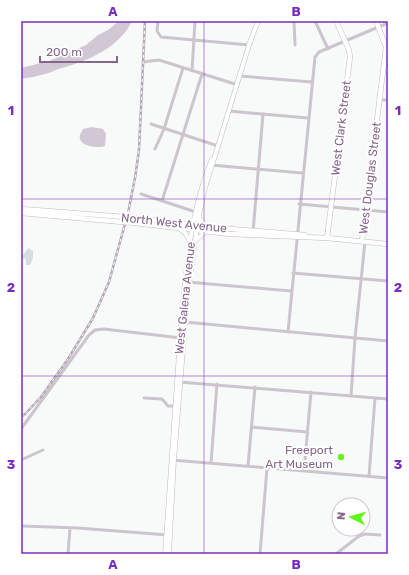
<svg xmlns="http://www.w3.org/2000/svg" width="409" height="575" viewBox="0 0 409 575" font-family="Rubik,sans-serif">
<rect width="100%" height="100%" fill="#f7faf8"/>
<path fill="#d6dfe0" d="M28,248L33,251V258L30,265H26V259L21,258V255L24,254Z"/>
<path fill="#d2c8d5" d="M119,21H132C120,47 88,61 62,68C56,69 51,73 45,74C37,76 29,78 21,79V68L49,61L86,45L98,35L108,30Z
M92,127L103,129L106,134L105,146C98,149 77,146 80,135C81,132 82,131 83,129Z"/>
<g fill="none" stroke-linecap="round" stroke-linejoin="round">
<defs>
<path id="secondary" d="M198,216L206,227
M179,228L185,233L190,241
M195,241L206,231
M165,554C171,478 175,401 181,325C186,269 190,212 212,159
M169,554L174,460L187,300L197,226L204,191L218,146L249,45L258,21"/>
<path id="primary" d="M21,209L112,216
M21,213L111,221
M137,218L206,227L305,235
M135,223L230,234L327,238L388,244
M327,238L350,57L349,50L336,21
M362,241L386,47L376,21"/>
</defs>
<use href="#secondary" stroke="#c3b9c5" stroke-width="5"/>
<use href="#primary" stroke="#c2bac3" stroke-width="5.5"/>
<path stroke="#cdc5ce" stroke-width="3" d="M158,21L157,31L161,37L249,45
M294,21L295,45
M315,21L328,49
M143,62L159,60L238,85
M192,71L195,21
M240,76L312,82
M380,100H388
M229,111L308,118
M151,124L218,146
M155,149L164,129L183,68
M211,165L302,173
M141,194L196,212
M162,201L202,74
M299,204L388,212
M253,232L263,114
M293,273L388,281
M187,282L291,291
M185,322L388,341
M288,332L315,57L319,52L388,23
M179,382L388,399
M351,396L355,338L365,242
M144,398L162,399L168,406H175
M252,427L307,432
M21,429L89,335L95,330L104,329L181,338
M21,460L43,450
M172,460L388,478
M211,463L217,384
M248,466L255,387
M304,471L311,392
M369,476L375,398
M21,526L78,528L168,535
M68,554L70,528
M260,554L267,468
M336,554L359,536L365,534L380,535"/>
<use href="#secondary" stroke="#fff" stroke-width="4"/>
<use href="#primary" stroke="#fff" stroke-width="4.5"/>
<defs>
<path id="rail" d="M21,417L25,414L41,397L68,359L93,318L109,282L128,213L135,178L139,150L145,21"/>
</defs>
<use href="#rail" stroke="#b5a9b6" stroke-width="2.5"/>
<use href="#rail" stroke="#fff" stroke-width="1" stroke-dasharray="3" stroke-linecap="butt"/>
<defs>
<path id="primary-bridge" d="M112,216L137,218
M111,221L135,223"/>
</defs>
<use href="#primary-bridge" stroke="#c2bac3" stroke-width="5.5" stroke-linecap="butt"/>
<use href="#primary-bridge" stroke="#fff" stroke-width="4.5"/>
</g>
<path fill="none" stroke="#7b2cbf" stroke-width="1" stroke-opacity="0.55" d="M204,21V554M21,199H388M21,376H388"/>
<circle fill="#62f51c" stroke="#fff" stroke-width="1.5" cx="341" cy="457" r="4"/>
<g text-anchor="middle" dominant-baseline="central" stroke-width="4" stroke-linejoin="round" paint-order="stroke">
<g font-size="12" fill="#87668c" stroke="#fff">
<text transform="translate(341 128) rotate(-83)">West Clark Street</text>
<text transform="translate(370 178) rotate(-83)">West Douglas Street</text>
<text transform="translate(174 223) rotate(6)">North West Avenue</text>
<text transform="translate(185 298) rotate(-84)">West Galena Avenue</text>
</g>
<g font-size="12" fill="#87668c" stroke="#fff" text-anchor="end">
<text x="333" y="450">Freeport<tspan x="333" dy="14">Art Museum</tspan></text>
</g>
</g>
<rect width="409" height="575" fill="none" stroke="#ffffff" stroke-width="44"/>
<g transform="translate(351 517) rotate(276)"><circle r="19" fill="#ffffff" stroke="#cfc2d1"/>
<path d="M0-3L7 15L0 10L-7 15Z" fill="#62f51c"/>
<text y="-6" font-size="11" font-weight="bold" text-anchor="middle" fill="#87668c">N</text>
</g>
<path d="M40 56v6h77v-6" fill="none" stroke="#87668c" stroke-width="2"/>
<text x="46" y="56" font-size="12" fill="#87668c" stroke="#ffffff" stroke-width="3" paint-order="stroke">200 m</text>
<rect x="22" y="22" width="365" height="531" fill="none" stroke="#7b2cbf" stroke-width="1.5"/>
<g font-size="13" text-anchor="middle" font-weight="bold" fill="#7b2cbf">
<text x="113" y="16">A</text>
<text x="296" y="16">B</text>
<text x="11" y="115">1</text>
<text x="398" y="115">1</text>
<text x="11" y="292">2</text>
<text x="398" y="292">2</text>
<text x="11" y="469">3</text>
<text x="398" y="469">3</text>
<text x="113" y="569">A</text>
<text x="296" y="569">B</text>
</g>
</svg>
